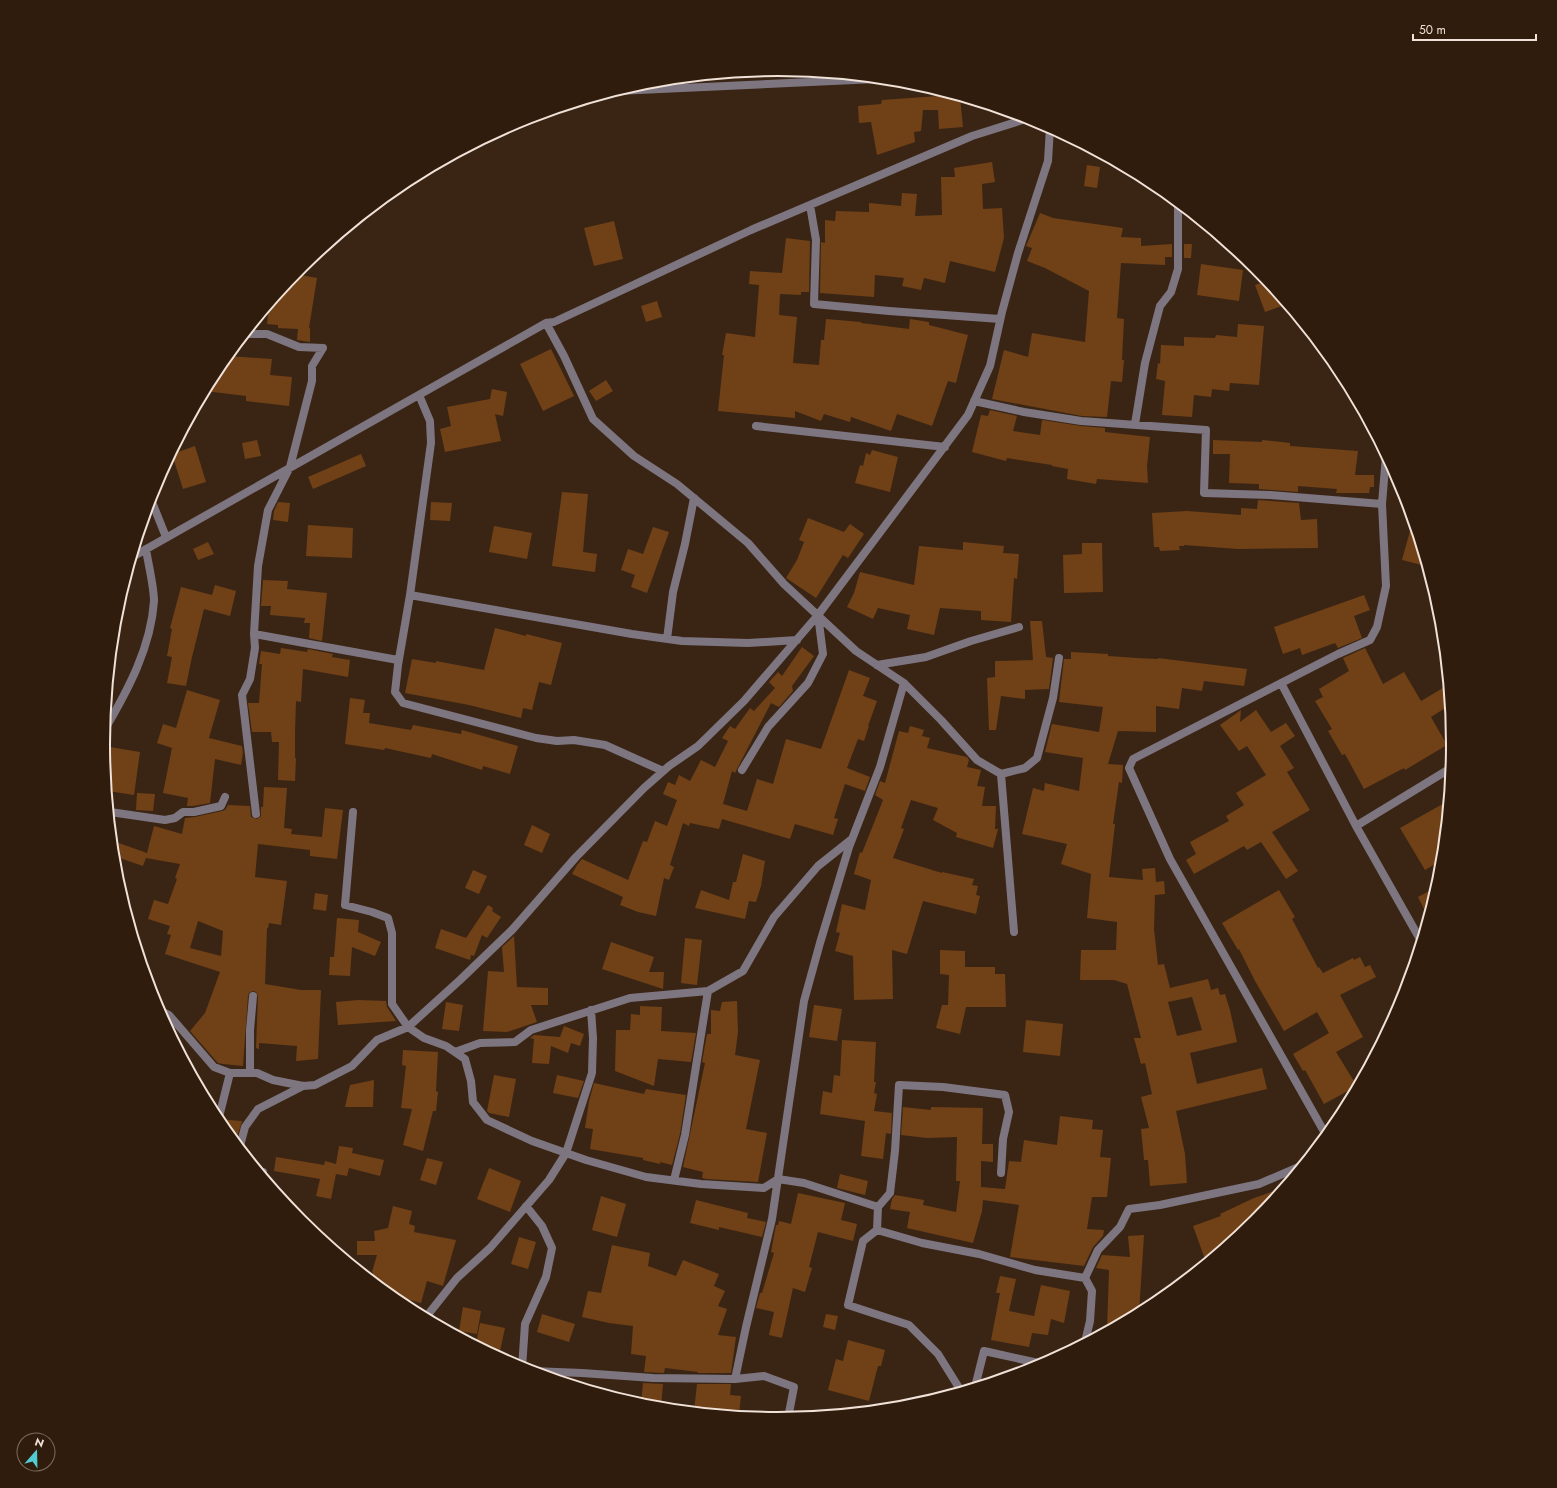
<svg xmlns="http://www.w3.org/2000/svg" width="1557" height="1488" viewBox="0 0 1557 1488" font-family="Jost,sans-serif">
<rect width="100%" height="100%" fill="#3a2515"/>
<path fill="#704016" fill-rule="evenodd" d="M953,95L960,97L963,127L939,129L938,110H923L921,131L914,132L915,142L877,155L871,122L859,123L858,106L881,104L882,100Z
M992,162L995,182L982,184L983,209L1002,208L1004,238L995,272L950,261L945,283L924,278L921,290L902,286L904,278L875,275L874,297L820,293L821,242L825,243V220L835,221L836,211L869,212V203L901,206L902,193L917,194L915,216L942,215L941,177H955L954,168Z
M1087,165L1100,167L1097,188L1084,186Z
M1040,213L1053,218L1123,228L1121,237L1141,238V246L1172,244V257H1165V265L1121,263L1117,318L1124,319L1122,360H1124L1122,382L1111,381L1107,417L1082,416L992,399L1004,350L1028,357L1032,333L1085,342L1089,291L1045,268L1027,261L1032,248L1026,246Z
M614,221L623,259L594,266L584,228Z
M786,238L810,241L809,292H801V295L780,294L779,315L797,317L793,363L819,365L821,340H824L826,319L861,322V323L909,329L910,319L929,322V325L968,335L956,383L948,381L932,426L897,414L891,431L851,417L850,422L824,414L821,421L795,411V418L718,411L724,355H722L726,333L755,337L759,285L749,284L750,271L782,273Z
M1184,244H1192L1191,258H1184Z
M1201,264L1243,270L1239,301L1197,295Z
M295,274L317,278L309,328H310V342L297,340L298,329L278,328V325L267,324L269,306Z
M1267,281L1287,304L1265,312L1255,285Z
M657,301L662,317L646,322L641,306Z
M1238,324L1264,326L1259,385L1230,383L1229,391L1212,389L1211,397L1194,395L1192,417L1162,415L1165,381L1156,379L1158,363L1160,364L1161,345L1184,346V337L1215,338L1216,335L1237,337Z
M551,349L574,396L543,411L520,364Z
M228,356L272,359L270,375L292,377L289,406L246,401V396L205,391L217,369Z
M606,380L613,391L596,401L589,391Z
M492,389L507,392L503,416L495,414L501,441L445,452L440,429L451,426L447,407L490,399Z
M990,410L1017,416L1013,431L1040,435L1042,420L1081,426L1105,428V432L1150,437L1147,466L1148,483L1097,479L1096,484L1067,479L1068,469L1052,466V465L1007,458L1006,461L972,452L981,415L988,416Z
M257,440L261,456L245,459L242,443Z
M1213,440L1262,442V440L1290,443V446L1358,451L1355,475H1374V487H1370L1369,493H1336L1337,489L1298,486V492L1259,489V484L1229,483L1230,454H1213Z
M195,446L206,482L183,489L172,454Z
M872,450L898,457L890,492L855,483L860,465L863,466L866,453L870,455Z
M361,454L366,466L313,489L308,477Z
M562,492L588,494L583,552L597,554L595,572L552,566Z
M1258,500L1299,503L1301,520L1317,519L1318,548L1238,549L1184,545V546H1179L1180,550L1160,551L1159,547H1154L1152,513L1187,511L1241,515V508L1257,509Z
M278,502L290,503L288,522L273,520L274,511Z
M431,502L452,503L450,521L430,520Z
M808,518L844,532L850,524L864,534L848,558L843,555L816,598L786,578L797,560L804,542L799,540Z
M1413,520L1421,549L1426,566L1402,560Z
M308,525L353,528L352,558L306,556Z
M494,526L532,533L527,559L489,552Z
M653,527L669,532L647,593L631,587L635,575L621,570L628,549L643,554Z
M208,542L214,554L198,560L193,549Z
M963,542L1004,546L1003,553L1019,554L1017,579L1014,578L1011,622L981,620V611L940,608L934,635L907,629L910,615L878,608L873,619L847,607L854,593L860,572L914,585L919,546L963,550Z
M1082,543H1102L1103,592L1064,593L1063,555L1082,554Z
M263,580L288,581L287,589L327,593L322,641L309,638L310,623H304L305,618L270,615L271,606H261Z
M215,585L236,591L230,616L204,609L192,657L186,686L167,683L172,657L167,656L172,629L170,628L181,587L212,595Z
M1364,595L1370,610L1354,616L1362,638L1338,648L1335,643L1302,655L1300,648L1283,654L1274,627Z
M1030,621H1042L1046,657L1053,658L1049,689L1025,690V699L1001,696L996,730H989L987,678L995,677V661L1033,660Z
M495,628L526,636V634L562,643L551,685L539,682L532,710L523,708L521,718L469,705L405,693L412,659L436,663V661L484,670Z
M802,647L814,656L792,686L793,691L779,707L771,703L735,773L732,771L723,804L747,811L757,779L773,784L786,739L821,749L849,670L870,678L863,696L877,701L868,726H869L864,741L858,739L847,768L870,777L865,791L845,784L834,818L838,819L833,835L795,824L790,839L722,819L719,829L690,823L689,826L683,823L670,865L674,867L669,880L664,878L656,916L638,912L620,905L623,897L572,874L577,865L582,859L628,880L643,841L647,842L655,821L667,826L677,800L663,794L668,782L675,785L679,775L690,781L701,760L715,767L728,741L722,738L730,726L735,729L750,708L754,711L775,688L769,682L778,672L782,676Z
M281,648L307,652L308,649L333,654L332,657L350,660L348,677L303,669L301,702L296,701L295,732V758H296L295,781L278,780L279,742H272L271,732H252L248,703H259L262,664H259L261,651L280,654Z
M1365,648L1383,684L1404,672L1421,701L1448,685L1450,705L1431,717L1447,745L1405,770L1404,768L1364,789L1345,754L1342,755L1328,731L1332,729L1315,701L1323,697L1319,689L1349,671L1343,658Z
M1071,652L1108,654V656L1137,658L1158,659V658L1247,669L1244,686L1204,681L1202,691L1182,688L1179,709L1156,706V732L1118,731L1108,764L1123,765L1122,783L1119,782L1113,824H1115L1109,877L1143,880L1142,869L1155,868L1156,882L1164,881L1165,894L1155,895L1154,929L1158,965L1164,964L1170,988L1208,979L1211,990L1218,988L1220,995L1225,994L1230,1010L1237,1042L1190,1053L1197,1084L1262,1068L1267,1089L1176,1111L1185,1154L1187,1183L1150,1186L1148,1160H1144L1141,1129L1149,1128L1141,1097L1152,1094L1145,1063L1141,1064L1134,1038H1141L1127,984L1114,980H1080L1081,950H1116L1117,922L1087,918L1091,874L1061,864L1067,844L1022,834L1033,788L1044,791L1045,783L1079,791L1083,758L1045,752L1052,724L1099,732L1103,707L1059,702L1064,659H1071ZM1192,997L1202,1030L1177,1036L1168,1002Z
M187,690L220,700L209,738L242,746L243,753L241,765L215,759L210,803L193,806H187L188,798L163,793L172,748L157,743L163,724L176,728Z
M350,698L365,700L363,713H370L369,723L411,730L413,725L461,734L462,730L518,746L510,774L483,766L482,770L432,754L431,758L385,748L384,750L345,744Z
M1241,710L1240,722L1256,710L1271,732L1286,723L1295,736L1280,746L1294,768L1287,772L1310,810L1272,832L1298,871L1286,879L1261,842L1247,850L1244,846L1194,874L1186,860L1196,854L1190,842L1229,821L1226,816L1244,805L1236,793L1266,775L1247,746L1239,751L1220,725Z
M910,726L924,730L922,736L930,738L927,748L967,757L969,760L967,767L981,770L977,786L985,787L982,806H996L995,829H998L993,848L956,837L957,833L933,820L938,808L911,800L901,828L904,829L893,858L942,873V872L974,879L972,885L978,886L976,895L980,896L976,914L923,901L907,954L892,950L893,999L854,1000L853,956L835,951L840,933L836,932L842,904L865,910L871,880L854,874L860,852L862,853L883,800L875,795L880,781L885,783L899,731L908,733Z
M104,746L140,752L134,795L108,791Z
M264,787L287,788L284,828L292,829L291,834L322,837L325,808L343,810L337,859L310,856V850L258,844L255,877L287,881L281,925L269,923L268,928H267L265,984L301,990H321L318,1059L296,1061L297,1046L259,1043V1049L256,1048L258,996L256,992L253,991L249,993L248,996L243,1066L223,1064L218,1063L190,1031L205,1013L220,972L165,954L171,935L167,934L170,926L148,919L154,900L168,904L177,879L175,878L180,864L146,858L143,866L114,856L113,841L147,853L154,826L182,834L185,818L195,817L222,811L225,810L228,805L250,806L251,817L257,819L261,816V807H263ZM198,921L223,931L221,956L190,948Z
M137,793L155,794L153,811L136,810Z
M1448,801L1442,860L1425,870L1400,828Z
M532,825L550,834L542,853L524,845Z
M743,854L765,861L761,886L756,902L749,901L745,919L695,908L701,890L729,900L733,882H736Z
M473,870L487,876L479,894L465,888Z
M1437,887L1433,901L1428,917L1418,897Z
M1279,890L1295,917L1292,919L1318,968L1319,967L1323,973L1353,958L1354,960L1360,957L1365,967L1370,965L1376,977L1340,995L1363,1037L1336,1052L1357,1086L1324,1104L1305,1070L1303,1071L1293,1054L1329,1033L1317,1012L1284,1031L1255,981L1239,949L1238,950L1222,923Z
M315,893L328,895L326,911L313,909Z
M488,905L493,908L492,911L501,917L487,938L482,935L474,956L471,955L470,960L435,948L441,929L466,938Z
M337,918L359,920L358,932L381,942L375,956L352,947L350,976L329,975L330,957H334Z
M514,936L517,987L548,988V1005H531L537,1022L507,1032L483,1031L488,971L504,972L502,947Z
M685,938L702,940L697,985L681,983Z
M611,942L654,957L649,972H664L663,989L602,969Z
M940,950L965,951V967H995V974H1005L1006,1007H966L960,1034L936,1028L942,1005H948L949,975L940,974Z
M358,1000L386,1001L387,1007L396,1021L338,1025L336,1002Z
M737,1001L738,1032L735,1055L760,1060L746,1129L767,1133L758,1182L706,1179L702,1178L703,1172L683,1167L705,1063L702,1062L707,1034H711V1010L720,1011L722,1002Z
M446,1002L463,1005L459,1031L442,1029Z
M814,1005L842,1009L837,1041L809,1037Z
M640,1006L662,1007L661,1031L696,1033L691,1062L658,1059L654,1086L615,1071L616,1030H630L631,1014L640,1015Z
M1026,1020L1063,1024L1060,1056L1023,1052Z
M564,1026L584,1034L580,1046L571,1043L568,1053L551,1046L549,1064L532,1063L534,1039L530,1038L534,1035L560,1037Z
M842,1040L876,1042L874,1082H876L874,1093L877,1094L874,1111L892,1113L891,1134L886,1133L883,1159L861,1156L865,1121L820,1114L823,1091L832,1093L834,1075L840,1076Z
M403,1050L438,1052L436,1091L438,1092L436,1111H433L423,1151L403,1145L412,1109L401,1108L406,1066L402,1065Z
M494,1075L516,1079L509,1117L489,1113L487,1111Z
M557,1075L584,1081L578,1098L553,1093Z
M374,1080L373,1107H345L350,1085Z
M594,1083L644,1094L646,1089L686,1095L680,1134L672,1165L660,1162V1164L643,1160V1158L590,1149L593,1129L585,1128L589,1101Z
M903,1107L931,1110V1107L983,1108L982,1144H993V1162L981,1161V1187L1005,1189L1009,1161L1021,1162L1024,1140L1057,1145L1060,1116L1093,1120L1092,1129L1103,1130L1100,1157L1111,1158L1107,1197H1092L1087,1229L1104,1230L1103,1236L1093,1247L1084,1266L1010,1257L1019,1205L983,1200L982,1211L973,1243L907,1228L910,1212L890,1209L892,1199L895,1195L924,1200L923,1205L956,1212L960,1181H956L957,1137L927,1138L901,1135Z
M217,1119L242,1121L236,1141L229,1133Z
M339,1146L353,1148L352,1153L384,1160L380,1176L349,1168L347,1176L336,1174L331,1199L316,1196L320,1179L274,1171L276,1157L324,1165L325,1161L336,1164Z
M427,1158L443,1162L436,1185L420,1180Z
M489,1168L521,1181L510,1212L477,1199Z
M840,1174L868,1181L865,1195L837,1188Z
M1283,1188L1256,1221L1206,1262L1193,1226L1221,1216L1220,1214L1254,1198Z
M798,1193L845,1203L841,1220L857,1224L853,1241L818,1232L809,1267L812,1268L805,1292L793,1288L782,1338L769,1335L774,1312L756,1308L760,1293H762L774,1253L771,1252L776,1225H778L779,1221L791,1224Z
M601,1196L626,1204L617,1237L592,1230Z
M696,1200L748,1213L747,1218L766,1222L762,1237L719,1227V1230L690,1223Z
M393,1206L412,1211L409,1224L415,1226L414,1232L456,1240L443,1286L427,1281L421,1303L391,1295L372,1280L373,1272H372L377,1255H357V1241H375L374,1231L388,1228Z
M1144,1235L1139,1313L1107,1330L1109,1270L1096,1268L1102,1255L1130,1257L1128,1236Z
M519,1237L536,1242L528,1269L511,1264Z
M612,1245L650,1253L648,1266L676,1276L683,1260L719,1274L714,1286L725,1291L718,1306L727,1309L718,1335L736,1337L731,1373H698V1372L665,1368L664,1373L644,1372L646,1356L631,1354L633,1326L609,1323L582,1317L588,1291L601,1293Z
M1000,1276L1016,1279L1009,1311L1034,1316L1041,1285L1070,1291L1064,1323L1051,1319L1048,1335L1032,1333L1029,1347L991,1340L1000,1293H996Z
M463,1307L481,1311L477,1334L459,1331Z
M542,1314L575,1324L569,1342L537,1332Z
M826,1314L838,1316L835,1330L823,1327Z
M480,1323L505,1328L499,1356L476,1344Z
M848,1340L885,1350L881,1366H878L869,1401L828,1390L836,1359L843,1361Z
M643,1383L663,1384L661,1407L641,1404Z
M697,1384H731L730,1395L741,1396L739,1415L694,1411Z"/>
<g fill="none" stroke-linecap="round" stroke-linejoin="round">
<path stroke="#7d7681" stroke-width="8" d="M810,205L816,240L814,304L889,311L1000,319
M546,323L564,356L593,419L634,456L677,484L748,543L784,584L856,651L904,683L941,720L977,760L1001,774L1014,932
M246,334H267L299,347L323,348L312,366V381L290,467L268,510L258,566L254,634L255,648L250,679L242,695L256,814
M419,395L430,421L431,443L410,595L398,665L395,692L403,703L536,738L557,741L574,740L605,745L663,771
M974,401L1024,412L1081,421L1206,430L1204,493L1270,495L1382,504
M1135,424L1145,363L1160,306L1171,292L1178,269V203
M756,426L945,447
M152,495V502L166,537
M134,556L546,323L554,322L751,230L972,136L1029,118
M410,595L632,634L682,641L748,643L797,640
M254,634L398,660
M667,639L673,592L685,544L694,498
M877,665L926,657L971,641L1019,627
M1281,683L1356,826L1421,941
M105,729C128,690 151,647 154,601C154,587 148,563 146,549
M742,770L768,727L808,683L823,654L818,615
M1001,774L1025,768L1037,758L1053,698L1059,658
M110,812L165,820L175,818L183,812H194L221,806L225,797
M353,812L345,905L372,912L388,918L392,933V1004L408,1027L424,1038L446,1046L465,1059L471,1081L473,1102L487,1120L532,1141L586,1160L646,1177L701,1184L764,1188L778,1179L804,1183L878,1207L877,1230L922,1243L979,1254L1035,1270L1085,1278L1098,1250L1120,1227L1129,1209L1160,1205L1259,1184L1301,1166
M1356,826L1451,768
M159,1010L169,1015L214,1067L230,1073H257L273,1080L303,1086L315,1085L352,1066L377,1040L408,1027L460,980L512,930L576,857L644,788L669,766L698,746L744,701L818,615L968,415L990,366L1002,312L1018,253L1048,161L1050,127
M455,1052L480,1043L515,1042L531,1030L630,998L708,991L743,971L774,917L818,866L852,839
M250,1073V1030L253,996
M215,1114L220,1113L230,1073
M1326,1135L1170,859L1129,768L1133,759L1338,654L1370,640L1377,627L1386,586L1382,504L1386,455
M240,1146L245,1127L258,1109L303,1086
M263,1174V1172
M674,1180L685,1135L708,991
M878,1207L890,1193L895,1151L899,1085L943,1087L1005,1095L1009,1112L1003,1139L1001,1173
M877,1230L863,1241L848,1305L909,1325L938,1354L961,1391
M1085,1278L1092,1291L1090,1321L1085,1342
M427,1318L430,1312L457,1278L490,1248L549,1180L566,1153L592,1073L593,1038L591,1010
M522,1368L525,1324L546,1277L552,1248L542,1226L526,1206
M532,1371L582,1373L653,1378L735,1379L746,1327L772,1219L804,1001L820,943L849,847L880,767L904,683
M735,1379L764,1376L794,1387L788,1418
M975,1387L984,1351L1043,1364"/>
<path stroke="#7d7681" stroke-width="8" d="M617,91L876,79"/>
</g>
<path d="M0 0H1557V1488H0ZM110 744a668 668 0 1 1 1336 0a668 668 0 1 1-1336 0Z" fill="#301c0c" fill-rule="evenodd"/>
<path fill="none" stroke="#f0e2d8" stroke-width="2" d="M110 744a668 668 0 1 1 1336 0a668 668 0 1 1-1336 0Z"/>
<g transform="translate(36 1452) rotate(20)"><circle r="19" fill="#301c0c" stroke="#7d6b5e"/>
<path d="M0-3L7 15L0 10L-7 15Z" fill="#51ccd2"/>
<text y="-6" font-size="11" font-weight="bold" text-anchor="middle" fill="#f0e2d8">N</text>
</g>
<path d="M1413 34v6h123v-6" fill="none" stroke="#f0e2d8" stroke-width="2"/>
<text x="1419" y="34" font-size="12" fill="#f0e2d8" stroke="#301c0c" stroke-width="3" paint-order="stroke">50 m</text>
</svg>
